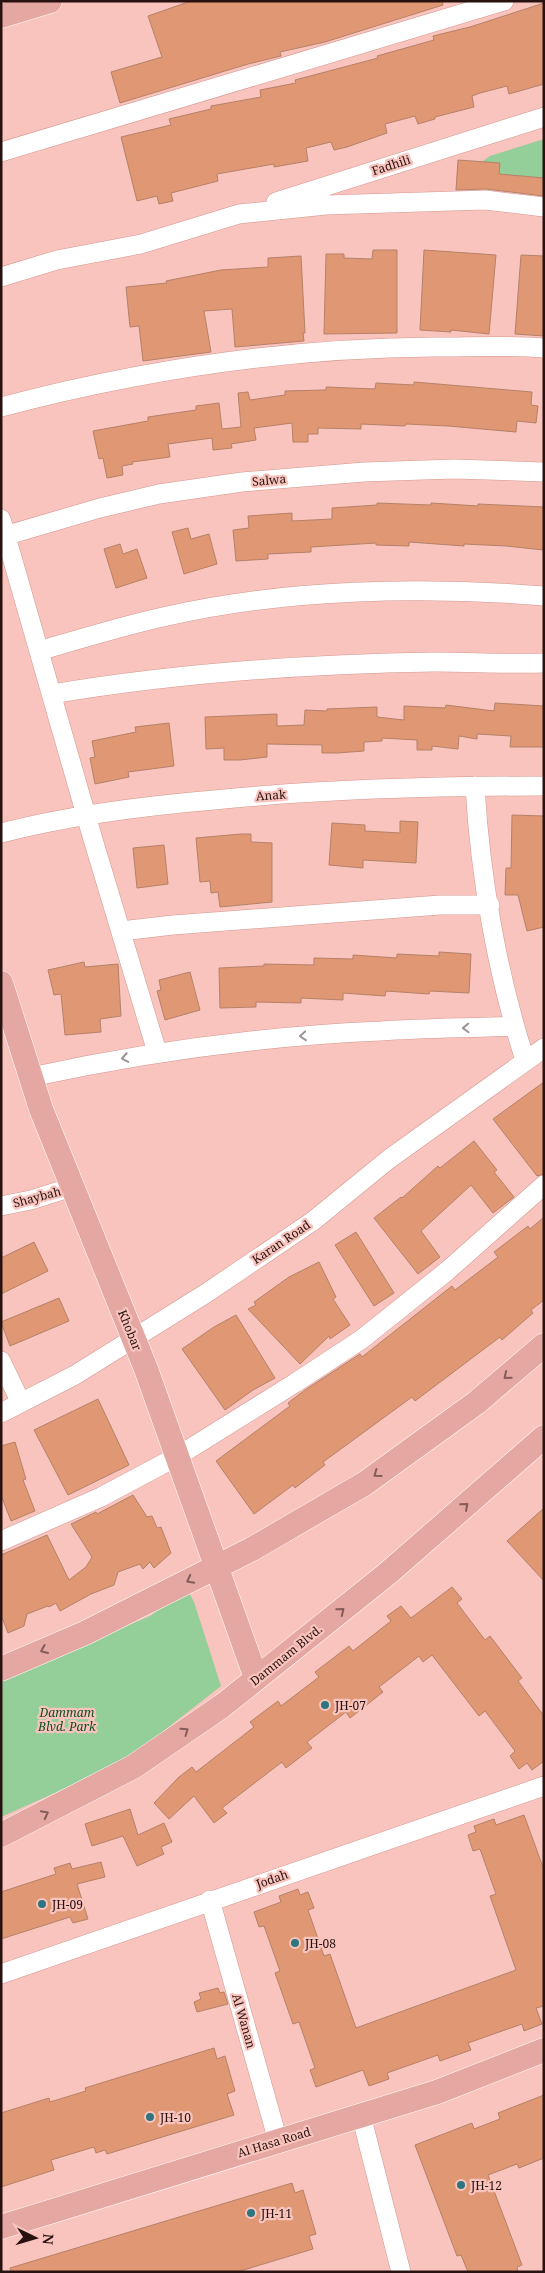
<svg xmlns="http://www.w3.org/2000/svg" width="545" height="2273" viewBox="0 0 545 2273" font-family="'Noto Serif',serif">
<rect width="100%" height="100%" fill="#f8c4bd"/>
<path fill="#94ce98" d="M544,139V188L458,179L490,156Z
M187,1589L194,1602L221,1686L124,1762L1,1817V1679L150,1616Z"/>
<path fill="#e09774" stroke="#b68168" d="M191,1H442L443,5L325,42L280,52L281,56L248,64L120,103L111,72L162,57L148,16Z
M544,3V84L509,94L507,86L480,93L472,96L474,107L435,117V119L418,124L415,116L385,124L387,133L347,147L334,150L331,142L306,148L308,161L274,167V164L217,174L218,181L171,193L173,201L159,204L157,196L137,201L121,137L171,125L169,119L211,109V106L261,97L260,90L296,83L295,80L378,58L377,56L434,40L433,36L470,27Z
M458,160L500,163L499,174L544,178V196L486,189L456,190Z
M373,250H397V333L324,334L326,254H344V258L372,259Z
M424,250L496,255L489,334L451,330V332L420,330Z
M521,255L544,256V336L515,334Z
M301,256L305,333H303L304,341L235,347L232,309L204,311L211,352L143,361L139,326L130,327L126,287L167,283L166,281L221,270L268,267V258Z
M414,382L532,392L531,405L538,406L536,423L517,421L516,432L448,426L406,424L405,426L361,424V429L318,428V434H308V442H293L292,423L254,428L256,440L231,444L232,448L213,450L212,438L168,444L170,457L132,462L133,464L122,466L123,475L107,478L103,458L99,459L93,431L148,421V417L196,410V406L219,403L222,429L241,427L238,393L248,392L250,400L285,395V391L326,390V387L375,389L376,383L414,385Z
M377,503L431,505V503L478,506V504L544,507V550L506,546L464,544V546L409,542V546L376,545V543L311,547V552L268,554V559L236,561L233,530L249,528L248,516L292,513V521L332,519V508L377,505Z
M188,528L191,539L209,534L217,564L184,574L172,532Z
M120,544L123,554L137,549L147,578L116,588L104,549Z
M495,703L544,706V747H510L511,736L477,734V739L459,736L458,749L432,746V750H417V740L382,738V741L364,742V751L337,753H322V745L267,744V757L240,760H224V748L206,749L205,717L277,714V726L304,725L305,710L327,711V709L377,707V717L404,720V706L445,708L446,705L494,711Z
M169,723L174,766L128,772L129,777L95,784L90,758L95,757L92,741L136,732L135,727Z
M512,815L544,816V927L527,931L518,895H505L506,868H511Z
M400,821L418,822L416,863L363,860V868L329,865L332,823L365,825V831L400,833Z
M241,834H251V842L272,843V902L220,907L218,892L211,893L210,881L200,882L196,838Z
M164,845L168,884L137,888L133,848Z
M439,952L471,954L469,993L430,991L429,994L386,991L385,996L343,993V1000L301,998V1003L256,1002V1007L220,1008L219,968L264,966V964L314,965V958L353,959V955L397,958V954L439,956Z
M84,962L85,967L118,964L121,1016L100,1019L101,1032L65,1035L61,994L54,995L48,970Z
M190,972L200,1010L165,1020L157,991L161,990L159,980Z
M544,1082V1174L537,1176L493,1119Z
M474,1141L497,1170L494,1172L514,1197L493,1213L471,1185L421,1231L440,1257L418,1274L374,1218L401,1197L402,1198L438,1166L440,1168Z
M544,1217V1300L531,1310L533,1313L502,1340L500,1337L415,1401L412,1397L323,1462L325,1465L295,1488L293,1485L254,1514L216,1461L290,1406L288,1403L305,1390L360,1354L362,1357L452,1286L455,1290L498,1257L494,1252L528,1226L530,1229Z
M356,1232L394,1293L374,1306L335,1245Z
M34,1242L48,1271L1,1294V1258Z
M319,1262L336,1297L333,1299L350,1325L330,1339L329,1336L300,1364L248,1309L256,1305L254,1302L289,1277Z
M59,1298L69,1321L10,1346L1,1322Z
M236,1315L275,1378L253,1390L225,1410L182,1349L214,1327Z
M98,1399L129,1465L68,1495L34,1430Z
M15,1442L26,1479L23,1480L35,1511L11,1521L1,1495V1446Z
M133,1495L147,1517L152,1516L157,1528L161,1527L171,1553L154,1568L150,1562L143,1569L140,1564L118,1572L114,1585L91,1594L60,1611L56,1603L49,1607L48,1606L27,1614L24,1626L8,1633L1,1615V1555L47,1535L69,1580L86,1567L92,1557L71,1524L96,1512L97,1514Z
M544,1508V1581L507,1541Z
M452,1587L462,1599L457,1603L485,1640L490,1636L522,1678L518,1681L544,1716V1761L532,1770L527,1763L519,1769L510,1756L515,1751L485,1711L479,1716L432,1655L423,1662L419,1656L379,1687L383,1692L350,1718L346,1712L307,1742L312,1748L286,1768L282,1762L222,1808L227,1813L214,1823L194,1796L169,1819L154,1803L179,1777L192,1767L196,1772L254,1727L250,1722L278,1701L281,1706L319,1677L315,1672L349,1646L353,1651L391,1621L387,1616L401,1606L411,1618Z
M130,1809L138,1835L164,1823L172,1842L161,1847L164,1854L137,1866L123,1836L92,1846L85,1824Z
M524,1815L544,1870V2006L536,2008L542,2024L524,2031L522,2024L468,2043L471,2050L440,2061L438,2055L387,2073L389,2079L369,2086L363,2070L316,2087L310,2070L315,2068L299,2022L293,2024L275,1973L280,1971L264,1926L259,1927L254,1912L281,1902L279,1896L298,1889L300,1895L308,1892L314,1908L308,1910L324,1956L330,1954L356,2028L516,1970L490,1896L496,1894L480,1849L473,1851L468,1835L476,1832L474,1826L494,1819L496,1825Z
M101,1862L105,1877L77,1884L88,1919L73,1923L70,1917L1,1939V1892L56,1874L54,1868L70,1863L72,1869Z
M218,1988L220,1993L224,1992L228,2004L197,2012L194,2002L201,1999L199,1993Z
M214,2048L217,2059L225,2056L235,2091L227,2094L234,2115L107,2154L105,2150L96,2153L94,2147L51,2160L54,2170L1,2187V2113L49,2098L50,2102L86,2091L85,2088Z
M544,2095V2158L519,2168L517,2164L488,2175L522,2265L517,2267L518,2272H468L461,2255L457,2256L415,2145L472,2123L474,2129L500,2119L498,2113Z
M292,2183L295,2193L303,2190L316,2234L309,2236L313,2249L237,2272H11L10,2268Z"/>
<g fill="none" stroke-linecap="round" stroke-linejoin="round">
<defs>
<path id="minor" d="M1,152L504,1
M276,202L544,117
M1,277L57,260L141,244L239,214L326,205L485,200L544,207
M1,407C145,369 286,348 434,347C471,347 507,345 544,348
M1,519L92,836L157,1052
M1,537L100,508L159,494L242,482L364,472L454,469L544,472
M39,651C80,639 122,626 163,617C283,589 422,586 544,596
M52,694C177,673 306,664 434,662C470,662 507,664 544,663
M475,786C480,876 497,973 525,1060
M1,833C71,815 142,806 214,800C324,789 434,786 544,786
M121,931L173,925L440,905H490
M31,1077C146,1052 263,1036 381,1031C425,1028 470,1028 514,1026
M1,1206L31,1200L72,1187
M1,1361L21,1403
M1,1413L75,1375L205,1294L313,1221L389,1159L544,1048
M1,1541L101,1497L178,1456L295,1383L362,1339L447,1271L544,1185
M210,1900L278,2141
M1,1974L544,1786
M361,2115L401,2272"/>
<path id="major" d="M1,16L50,1
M1,983L41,1109L146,1369L256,1678
M1,1669L85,1633L252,1549L364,1484L476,1403L544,1345
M1,1835L133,1767L222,1706L387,1574L544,1437
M1,2227L437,2092L544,2050"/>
</defs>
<use href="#minor" stroke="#d49790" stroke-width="20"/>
<use href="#major" stroke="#fff" stroke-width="25"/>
<use href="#minor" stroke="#fff" stroke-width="19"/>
<use href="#major" stroke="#e4a7a2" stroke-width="24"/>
</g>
<defs><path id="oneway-chevron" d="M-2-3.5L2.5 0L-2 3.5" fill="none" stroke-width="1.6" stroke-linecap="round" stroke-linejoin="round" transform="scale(1.25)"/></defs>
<g stroke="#9e9493">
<use href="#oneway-chevron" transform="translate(466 1028) rotate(178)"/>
<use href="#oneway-chevron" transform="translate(303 1036) rotate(175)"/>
<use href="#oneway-chevron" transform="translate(125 1058) rotate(170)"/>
</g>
<g stroke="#865c59">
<use href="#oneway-chevron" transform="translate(507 1376) rotate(140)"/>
<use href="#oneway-chevron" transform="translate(377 1474) rotate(144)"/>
<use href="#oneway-chevron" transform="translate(465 1506) rotate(-41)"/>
<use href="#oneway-chevron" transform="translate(190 1580) rotate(153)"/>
<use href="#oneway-chevron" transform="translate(341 1611) rotate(-39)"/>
<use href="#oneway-chevron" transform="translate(44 1650) rotate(157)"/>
<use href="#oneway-chevron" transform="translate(185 1731) rotate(-35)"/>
<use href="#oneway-chevron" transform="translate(45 1814) rotate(-27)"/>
</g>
<g fill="#2e767f" stroke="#f8c4bd" stroke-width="2">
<circle cx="325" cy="1705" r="5"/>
<circle cx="42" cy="1904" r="5"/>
<circle cx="295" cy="1943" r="5"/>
<circle cx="150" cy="2117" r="5"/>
<circle cx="461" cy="2185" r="5"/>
<circle cx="251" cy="2213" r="5"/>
</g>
<g text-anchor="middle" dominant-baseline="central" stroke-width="4.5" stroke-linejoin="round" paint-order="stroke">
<g font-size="12" fill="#281210" stroke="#f8c4bd">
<text transform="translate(391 165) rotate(-18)">Fadhili</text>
<text transform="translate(269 480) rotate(-5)">Salwa</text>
<text transform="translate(271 795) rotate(-4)">Anak</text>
<text transform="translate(37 1197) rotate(-15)">Shaybah</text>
<text transform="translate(281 1242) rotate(-34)">Karan Road</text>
<text transform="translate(130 1330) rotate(68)">Khobar</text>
<text transform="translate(286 1655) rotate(-39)">Dammam Blvd.</text>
<text transform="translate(272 1879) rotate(-19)">Jodah</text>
<text transform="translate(244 2021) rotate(74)">Al Wanan</text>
<text transform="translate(274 2142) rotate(-17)">Al Hasa Road</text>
</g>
<g font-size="12" fill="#281210" stroke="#f8c4bd" text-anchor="start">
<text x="335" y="1705">JH-07</text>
<text x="52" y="1904">JH-09</text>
<text x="305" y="1943">JH-08</text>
<text x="160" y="2117">JH-10</text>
<text x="471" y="2185">JH-12</text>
<text x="261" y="2213">JH-11</text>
</g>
<g font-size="12" font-style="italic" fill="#0b4f1b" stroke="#f8c4bd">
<text x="67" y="1712">Dammam<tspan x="67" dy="14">Blvd. Park</tspan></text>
</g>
</g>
<rect width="545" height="2273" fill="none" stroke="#281210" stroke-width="5"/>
<g transform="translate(35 2238) rotate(95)" stroke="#f8c4bd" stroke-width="4" paint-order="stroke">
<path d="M0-4L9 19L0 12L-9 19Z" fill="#281210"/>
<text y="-8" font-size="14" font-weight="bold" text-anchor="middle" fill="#281210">N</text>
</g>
</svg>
